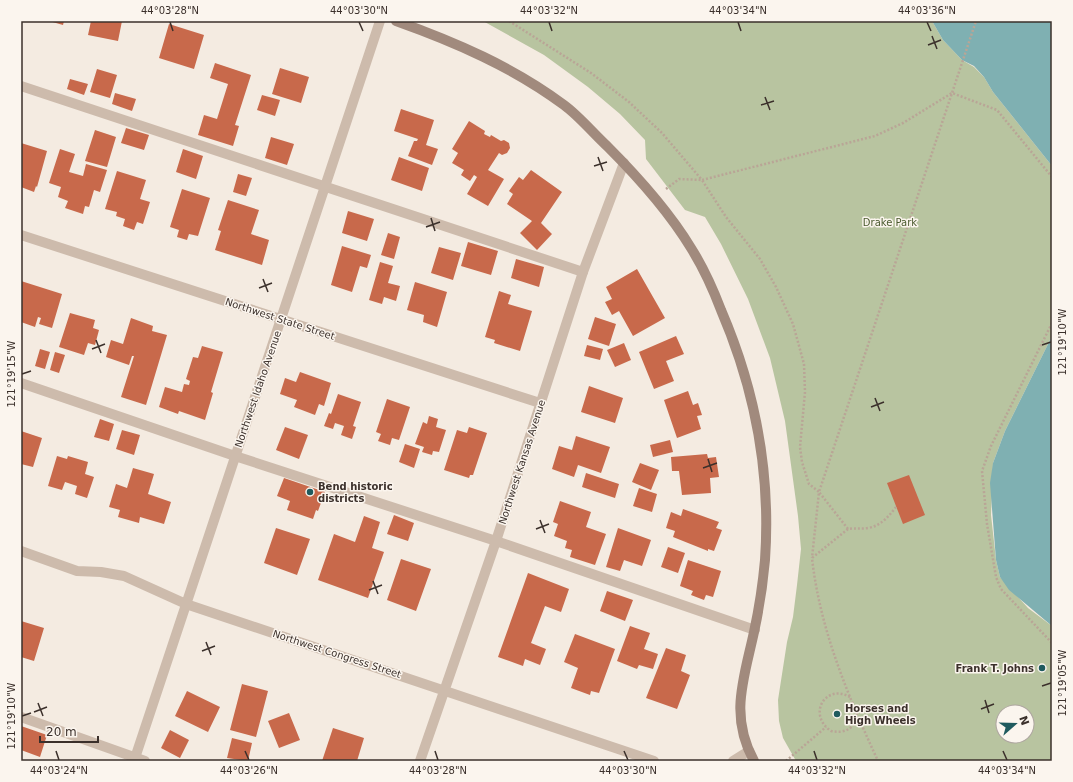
<svg xmlns="http://www.w3.org/2000/svg" width="1073" height="782" viewBox="0 0 1073 782" font-family="'DejaVu Sans',sans-serif">
<rect width="100%" height="100%" fill="#f4ebe1"/>
<path fill="#b8c4a0" fill-rule="evenodd" d="M483,21H932L943,40L962,60L974,67L984,77L993,92L1052,166V336L1005,431L993,463L991,515L996,560L1000,577L1028,608L1052,626V761H796L783,738L779,721L778,700L787,642L793,617L797,585L801,549L798,516L785,421L770,358L748,299L721,244L705,217L685,210L646,159L645,140L620,114L588,87L544,55ZM1003,712H1027V736H1003Z"/>
<path fill="#7fb0b2" d="M932,21H1052V166L993,92L984,77L974,66L962,60L943,40Z
M1052,336V626L1009,590L1000,577L996,560L990,483L993,463L1005,431Z"/>
<path fill="#c8694b" d="M49,21H64L63,25Z
M91,21H122L118,41L88,35Z
M169,24L204,35L194,69L159,58Z
M215,63L251,75L235,125L239,126L233,146L198,135L204,115L217,119L228,84L210,78Z
M280,68L309,77L301,103L272,94Z
M97,69L117,75L110,98L90,92Z
M70,79L88,84L84,95L67,89Z
M115,93L136,99L132,111L112,104Z
M262,95L280,100L275,116L257,110Z
M401,109L434,120L426,145L438,149L432,165L408,156L414,141H417L418,139L394,131Z
M469,121L485,131L484,134L490,137L491,135L501,141L504,140L509,143L510,148L507,153L502,155L499,153L488,170L504,179L488,206L467,194L477,177L474,175L470,181L461,175L464,170L452,163L458,153L452,149Z
M126,128L149,135L144,150L121,143Z
M95,130L116,137L107,167L85,161Z
M271,137L294,144L287,165L265,158Z
M21,143L47,151L37,187L36,186L34,192L21,187Z
M60,149L75,154L69,172L83,176L86,164L107,170L100,192L94,190L89,207L85,206L83,214L65,208L68,201L58,197L61,187L49,183Z
M183,149L203,156L196,179L176,172Z
M399,157L429,168L422,191L391,180Z
M531,170L562,192L541,223L552,234L537,250L520,233L532,221L507,204L513,194L509,191L519,177L523,180Z
M117,171L146,180L140,199L150,202L143,224L137,222L134,230L123,226L125,219L116,216L117,212L105,209Z
M238,174L252,178L246,196L233,192Z
M182,189L210,198L198,236L189,234L187,240L177,237L179,230L170,227Z
M228,200L259,210L251,234L269,240L262,265L215,250L221,231L218,230Z
M348,211L374,219L367,241L342,233Z
M388,233L400,237L394,259L381,255Z
M468,242L498,251L491,275L461,266Z
M342,246L371,255L367,268L360,266L352,292L331,285Z
M439,247L461,253L453,280L431,273Z
M516,259L544,267L539,287L511,278Z
M380,262L393,266L388,283L400,286L396,301L384,297L382,304L369,300Z
M637,269L665,318L633,336L619,311L612,315L605,302L612,299L606,287Z
M21,281L62,294L52,328L39,324L41,318L38,317L35,327L21,322Z
M415,282L447,292L437,327L423,322L424,315L407,310Z
M499,291L511,295L508,304L532,311L520,351L494,343L495,340L485,337Z
M70,313L95,320L93,328L99,330L95,345L88,343L84,355L59,347Z
M595,317L616,324L609,346L588,339Z
M131,318L153,326L152,331L167,335L146,405L121,397L134,356H132L129,365L106,357L111,340L123,344Z
M676,336L684,354L666,361L674,381L654,389L639,352Z
M624,343L631,360L615,367L607,350Z
M587,345L603,349L600,360L584,356Z
M202,346L223,352L211,392L213,393L205,420L179,411L178,414L159,407L165,387L182,392L184,384L189,385L190,381L186,379L193,357L198,358Z
M40,349L50,352L45,369L35,366Z
M55,352L65,355L59,373L50,370Z
M300,372L331,383L324,406L319,404L315,415L294,407L297,400L280,394L285,378L296,382Z
M589,386L623,398L615,423L581,412Z
M688,391L693,405L698,403L702,415L697,416L701,429L677,438L664,400Z
M338,394L361,402L353,426L356,427L352,439L341,435L344,426L335,423L333,429L324,426L329,413L331,414Z
M387,399L410,407L399,440L392,438L390,445L378,441L381,434L376,432Z
M429,416L438,419L436,427L446,430L439,452L433,451L432,455L422,452L424,447L415,444L423,422L427,424Z
M100,419L114,424L109,441L94,437Z
M285,427L308,435L299,459L276,450Z
M469,427L487,433L473,475H470L469,478L444,470L457,430L467,433Z
M122,430L140,435L134,455L116,449Z
M21,431L42,438L33,467L21,464Z
M576,436L610,447L601,473L578,465L574,477L552,469L559,446L572,450Z
M670,440L673,452L653,457L650,445Z
M405,444L420,449L414,468L399,462Z
M707,454L708,458L716,457L719,477L710,478L711,493L682,495L679,471H672L671,457Z
M57,456L67,459L68,456L88,462L85,474L94,477L87,498L75,494L77,486L65,482L62,490L48,486Z
M640,463L659,470L651,490L632,482Z
M133,468L154,474L148,494L171,502L164,524L140,517L139,523L118,517L120,510L109,507L116,484L127,488Z
M586,473L619,484L615,498L582,487Z
M909,475L925,515L903,524L887,483Z
M284,478L325,492L318,511L316,510L313,519L287,510L290,501L277,496Z
M639,488L657,494L652,512L633,506Z
M560,501L591,512L586,527L606,534L595,565L570,557L572,550L565,548L567,541L554,536L558,524L553,522Z
M683,509L719,522L716,528L722,530L714,551L708,549V551L673,537L675,531L666,528L671,512L681,516Z
M394,515L414,523L408,541L387,534Z
M364,516L380,522L372,548L384,552L368,598L318,580L334,534L355,542Z
M276,528L310,539L297,575L264,563Z
M618,528L651,540L642,566L624,560L620,571L606,567Z
M668,547L685,553L678,573L661,567Z
M401,559L431,569L416,611L387,600Z
M688,560L721,571L713,597L706,595L704,600L691,595L693,591L680,586Z
M528,573L569,589L561,612L545,606L531,643L546,649L540,665L525,659L523,666L498,657Z
M607,591L633,600L625,621L600,611Z
M21,621L44,628L34,661L21,657Z
M630,626L650,633L644,649L658,654L653,669L639,665L637,669L617,661Z
M575,634L615,649L599,693L591,691L590,695L571,688L578,668L564,662Z
M666,648L686,655L681,671L690,675L677,709L646,698Z
M242,684L268,691L256,737L230,730Z
M187,691L220,707L208,732L175,716Z
M289,713L300,740L279,748L268,721Z
M21,726L47,735L40,757L21,750Z
M333,728L364,738L357,761H322Z
M170,730L189,740L180,758L161,748Z
M232,738L252,743L248,761L227,758Z"/>
<g fill="none" stroke-linecap="round" stroke-linejoin="round">
<path stroke="#b9a596" stroke-width="2.5" stroke-dasharray="2 2" stroke-linecap="butt" d="M509,21L591,73L629,102L662,133L702,180L875,136L903,123L952,93L997,110L1052,177
M666,189L679,179L702,180L726,217L760,259L776,287L793,324L804,364L805,392L800,447L802,462L809,484L819,492L812,558
M1052,323L991,446L982,471L987,524L996,577L1001,589L1052,643
M896,507C889,516 881,526 868,528C861,529 855,528 848,529L819,492L976,21
M848,529L812,558C820,630 848,696 878,761
M850,697C825,683 807,715 831,731C846,734 853,728 859,716
M786,761L826,727"/>
<path stroke="#cdbbac" stroke-width="10" d="M21,86L583,272
M21,383L235,456L496,541L755,630
M21,717L145,761"/>
<path stroke="#cdbbac" stroke-width="10" d="M21,235L540,403
M21,551L77,571L101,572L124,576L186,604L654,761
M135,758L380,21
M420,761L496,541L583,272L624,163
M733,761L749,751"/>
<path stroke="#a18a7d" stroke-width="10" d="M396,21C455,42 513,67 564,105C579,116 593,133 607,146C638,177 668,210 691,248C703,267 713,289 721,310C755,389 771,473 765,560C763,583 759,609 754,632C744,679 729,715 754,761"/>
</g>
<path fill="none" stroke="#3b302b" stroke-width="1.5" d="M170,22L173,31M359,22L363,31M549,22L552,31M738,22L741,31M927,22L931,31M932,36L937,49M928,45L941,40M765,97L770,110M761,105L774,101M598,157L603,171M594,166L607,162M431,218L435,231M426,227L440,222M263,279L268,292M259,288L272,283M96,340L101,353M1042,345L1051,342M92,349L105,344M22,374L31,371M875,398L880,411M871,407L884,402M708,459L712,472M703,468L717,463M540,520L545,533M536,529L549,524M373,581L378,594M369,590L382,585M206,642L211,655M202,651L215,646M1042,686L1051,683M985,700L989,713M38,703L43,716M981,709L994,704M34,712L47,707M22,716L31,713M56,751L59,760M245,751L249,760M435,751L438,760M624,751L628,760M814,751L817,760M1003,751L1007,760"/>
<g fill="#1f5a5e" stroke="#fbf5ee" stroke-width="1.5">
<circle cx="310" cy="492" r="4"/>
<circle cx="1042" cy="668" r="4"/>
<circle cx="837" cy="714" r="4"/>
</g>
<g text-anchor="middle" dominant-baseline="central" stroke-width="3" stroke-linejoin="round" paint-order="stroke">
<g font-size="10" fill="#4a5a2e" stroke="#fbf5ee">
<text x="890" y="222">Drake Park</text>
</g>
<g font-size="10" fill="#3b302b" stroke="#fbf5ee">
<text transform="translate(280 319) rotate(18)">Northwest State Street</text>
<text transform="translate(258 389) rotate(-71)">Northwest Idaho Avenue</text>
<text transform="translate(522 462) rotate(-72)">Northwest Kansas Avenue</text>
<text transform="translate(337 654) rotate(18)">Northwest Congress Street</text>
</g>
<g font-size="10" font-weight="bold" fill="#3b302b" stroke="#fbf5ee" text-anchor="start">
<text x="318" y="486">Bend historic<tspan x="318" dy="12">districts</tspan></text>
<text x="1034" y="668" text-anchor="end">Frank T. Johns</text>
<text x="845" y="708">Horses and<tspan x="845" dy="12">High Wheels</tspan></text>
</g>
</g>
<rect width="1073" height="782" fill="none" stroke="#fbf5ee" stroke-width="44"/>
<g transform="translate(1015 724) rotate(70)"><circle r="19" fill="#fbf5ee" stroke="#aea6a0"/>
<path d="M0-3L7 15L0 10L-7 15Z" fill="#1f5a5e"/>
<text y="-6" font-size="11" font-weight="bold" text-anchor="middle" fill="#3b302b">N</text>
</g>
<path d="M40 736v6h58v-6" fill="none" stroke="#3b302b" stroke-width="2"/>
<text x="46" y="736" font-size="12" fill="#3b302b" stroke="#fbf5ee" stroke-width="3" paint-order="stroke">20 m</text>
<rect x="22" y="22" width="1029" height="738" fill="none" stroke="#3b302b" stroke-width="1.5"/>
<g font-size="10" text-anchor="middle" fill="#3b302b">
<text x="170" y="14">44°03'28"N</text>
<text x="359" y="14">44°03'30"N</text>
<text x="549" y="14">44°03'32"N</text>
<text x="738" y="14">44°03'34"N</text>
<text x="927" y="14">44°03'36"N</text>
<text transform="translate(1062 342) rotate(-90)" y="4">121°19'10"W</text>
<text transform="translate(11 374) rotate(-90)" y="4">121°19'15"W</text>
<text transform="translate(1062 683) rotate(-90)" y="4">121°19'05"W</text>
<text transform="translate(11 716) rotate(-90)" y="4">121°19'10"W</text>
<text x="59" y="774">44°03'24"N</text>
<text x="249" y="774">44°03'26"N</text>
<text x="438" y="774">44°03'28"N</text>
<text x="628" y="774">44°03'30"N</text>
<text x="817" y="774">44°03'32"N</text>
<text x="1007" y="774">44°03'34"N</text>
</g>
</svg>
